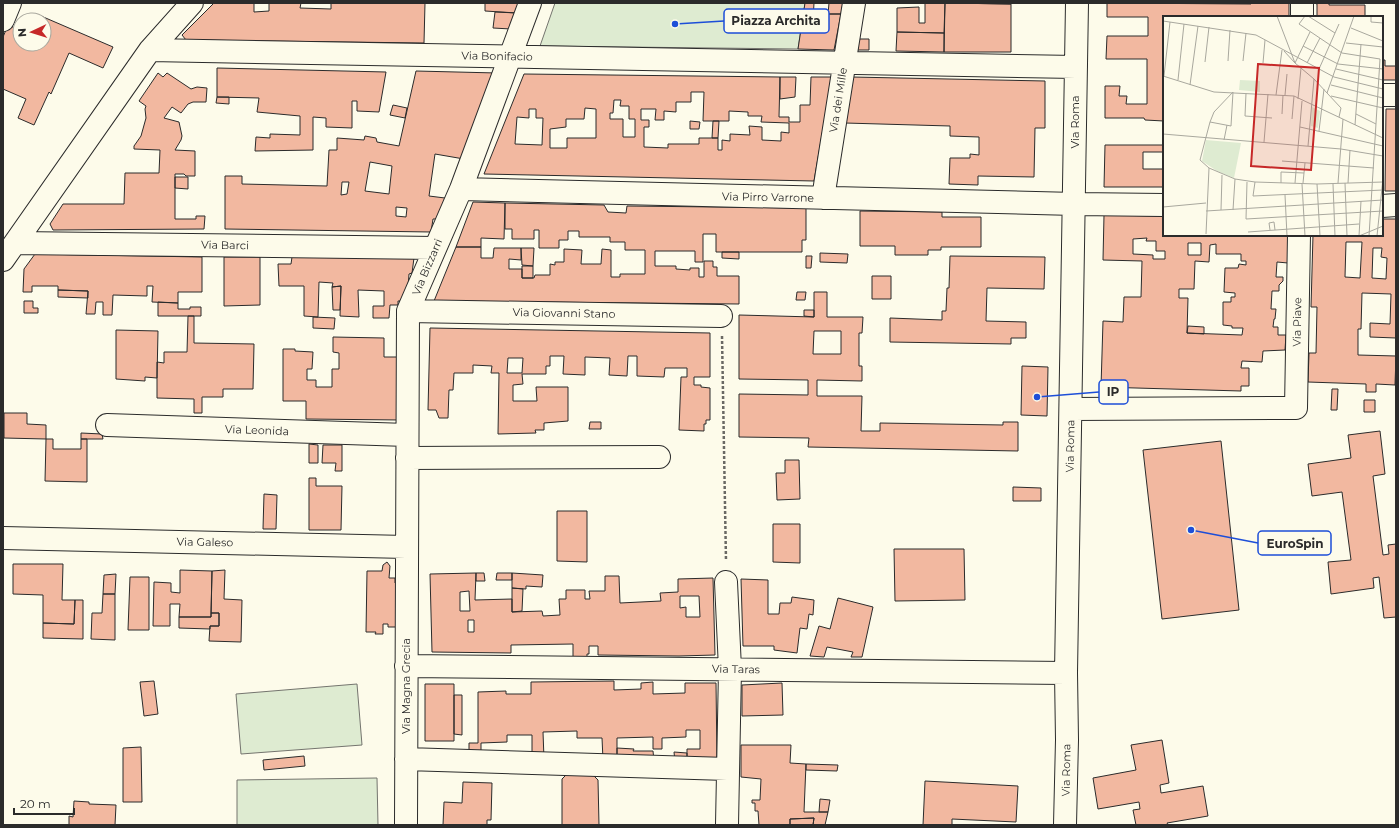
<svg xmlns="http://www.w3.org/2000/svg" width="1399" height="828" viewBox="0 0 1399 828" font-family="Montserrat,sans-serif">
<rect width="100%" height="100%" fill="#fdfbea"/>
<path fill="#deebd1" stroke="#74746e" d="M555,3H805L798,49L540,46Z
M357,684L362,745L241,754L236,694Z
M377,778L378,825H237V780Z"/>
<path fill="#f2b8a0" stroke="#2b2b2b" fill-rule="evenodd" d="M214,3H254V12L269,11V3H301L300,8L331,9V3H425L424,43L186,40L182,35Z
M485,3H521L517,13L485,11Z
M805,3H814L813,21L828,20V14H841L834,50L798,49Z
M829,3H843L841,14H828Z
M925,3H945L944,33L897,32V8L919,7V23H925Z
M945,3H1011V4Z
M945,3L1011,4V52H944Z
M1107,3L1251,4V3H1289V17H1164V121L1145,120L1144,118H1105V86H1120L1119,96H1127L1126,104H1147V59H1106L1107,36H1148V17H1107Z
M1314,3H1329V5H1365V17H1317V4Z
M495,12L517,13L511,29L493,28Z
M41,16L113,47L103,68L69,53L51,94L49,92L34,125L18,118L26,99L3,89V37L8,25L20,30V44H44V20H39Z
M897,32L944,33V52L896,51Z
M859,39H869V50H857Z
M1382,60H1385V66H1396V80H1382Z
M217,68L386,72L379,112L357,111V101H352V128L326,127V118L313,117V150L255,151L256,137L270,138V134L300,135V116L257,112L259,98L217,97Z
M416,71L497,73L464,159L435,154L429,196L445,198L437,219H433L431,232L225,229V176H242V184L327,186L329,150H337V138L364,140L365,136L376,138L377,142L399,146ZM370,162L392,166L389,194L365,191ZM342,182H349L347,194L341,195ZM396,207L407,208L406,217L396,216Z
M158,73L163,77L167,73L191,89L197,87L207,88L206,102H193L188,104L181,113L172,107L164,118L179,122L182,136L181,140L175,150L195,151V176H186L184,174H175V219H196V216H205L204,229L53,230L50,224L63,204H124L125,173H159L160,150L134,149V146L141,136L146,118L145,109L146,106L139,101Z
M524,74L780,77L779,117H789V122H800V105H810L811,77H832L814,181L484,174ZM691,92H704L703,121H729V111L748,112V116H762L761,122L789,123V133L781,132V141L762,140V127L749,126L750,135L730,134V141L722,140V150H718V138H699V144H668V148L644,147V127H649V120H641V109H656L655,120H664V111L676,112V102H691ZM614,100H621L620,106H629V119H635V137H623V119H610V113H613ZM585,108L596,109V138H567V148H550V129L566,127V119H584ZM529,109H536V118H543L542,145L515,144L517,117L529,118Z
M780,77H796L795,97L780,99Z
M852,77L1045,81V128H1035L1034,177L978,176V185L949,184L950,158H970V154L979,155V137L950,136V126L845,123Z
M217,97H229V104L216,103Z
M393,105L407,108L405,118L390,115Z
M1386,109H1396V191H1385Z
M690,121L700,122L699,129H690Z
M713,121H719L718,138H712Z
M1105,145H1164V152H1143V169H1164V187H1104Z
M175,177H188V189L175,188Z
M473,202L505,203L504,239L481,238V247H456Z
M505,203L604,205L608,212L626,213L627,206L806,208V240H802V252H716V234H703V262H695V251H655V266H676V269L690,270V268H699V277H704V261H713V267H717V276H739V304L434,301L456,247H481V258H493L494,248H521V260L509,259V269H522V278H534L535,275H550V264L555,265V262H564V249L582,250L581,264H601L602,249L611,250V277H620V274H645V250H625V242H610V237H579V231H568V240H559V248H539V230H534V239H512V229H505Z
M860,211L942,212V217H981V247H941V250H928V255H895V246H860Z
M1104,215L1164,216V235H1288V263L1277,262L1276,277H1283V281L1279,285V291H1272L1271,309H1276L1275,319H1274L1273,327H1278V335H1286L1285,350L1263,351L1262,362L1242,361L1241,368H1249V386H1241V391L1101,387L1103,321L1123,322L1124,297H1141L1142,261L1103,260ZM1147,238L1146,241H1156V251H1165V259H1153V255L1133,254V239ZM1188,243H1201V255H1188ZM1216,244V254H1241V261H1246V265L1239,264L1238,268H1225L1224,292L1235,293V297H1231V302H1223V325L1232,326V328H1243L1242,335L1187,333L1188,298H1179V289H1194L1195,261L1209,262L1210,245Z
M1382,219H1396V338L1370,337V323L1390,324L1391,294L1362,293L1361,329H1358V355L1396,356L1395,385L1376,384V392H1366V384L1308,382L1309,353H1316L1317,307H1311L1313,235H1382ZM1346,242H1362L1360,278L1345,277ZM1373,248H1382L1381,257L1387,258L1386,279L1372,278Z
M521,248H534L533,266L522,265Z
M722,252H739V259L722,258Z
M820,253L848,254L847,263L820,262Z
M35,254L202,257V292H178V303L152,302L153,286H147V296L113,295L112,315H103V302H96L95,314H86L88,291L58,290V286H32V292H23L24,269Z
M806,256H812L811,268H806Z
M950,256L1045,257L1044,289L987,288L986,321L1026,322V338H1011V344L890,342V318L942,320V311H946L947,288H949Z
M224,257H260V305L224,306Z
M292,257L414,258L412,273L409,274L407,301H398V305H390L389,318H373V306H384V291L358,290L359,317L340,316L341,286L332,287L333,283L319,282L318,317L304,316V286H279L278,264H291Z
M522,266H533V278H522Z
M872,276H891V299H872Z
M341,286L340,310H333L332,287Z
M58,290L88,291V298L58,297Z
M797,292H806L805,300H796Z
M814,292H827V317H863L862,333H859V366H862V381L817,380V396H862L861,431H880V423L1003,425V422H1018V451L808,447L809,438L739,437V394L808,395V380L739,379V315L814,317ZM814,331H841V354H813Z
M24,301H33V308H38V313H24Z
M158,302L178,303V309H190V307H201V316H158Z
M804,310H814V317L804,316Z
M188,316H194V343L254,344L253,389H223V397H202V413H194V399L157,398V362L164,363V352H187Z
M313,317L335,318L334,329L313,328Z
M1188,326L1204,327V334L1187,333Z
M430,328L710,333V377H694V385H701V387L710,388V420H706V424H704V431L679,430L681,377H687V368H665L664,377L637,376V356H628L627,376L609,375L610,358L585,357V375L563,374L564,356H550V366H546V374H522L523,384L513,385V401H537L536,387H568V421L544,423V430H535L536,433L498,434L499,373H491L492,366L473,365V373H454L453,390H449L448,418H439L436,410H428ZM508,358H523L522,373H507Z
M116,330L158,331L157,378L145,377V381L116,379Z
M333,337L384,338V357H402L401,420L306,419V401H283V349H295V351L313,352L312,369H307V380H316V387H332V369H339V353L333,352Z
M1022,366L1048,367L1047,416L1021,415Z
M1332,389H1338L1337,410H1331Z
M1364,400H1375V412H1364Z
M4,413H27V424L46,425V439L4,438Z
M590,422H601V429H589Z
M1380,431L1385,474L1373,476L1383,555L1389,554L1388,545L1396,544V617L1384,618L1379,577L1373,578L1374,588L1331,594L1328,562L1351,560L1342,492L1312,496L1308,464L1351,458L1348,435Z
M81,433L102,434L103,439H81Z
M46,439H53V449H81V439H87V482L45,481Z
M1221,441L1239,610L1162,619L1143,450Z
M309,444L318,445V463H309Z
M323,445H342V471H335L336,463H322Z
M785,460H799L800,499L777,500L776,473H785Z
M309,478H316V486H342L341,530H309Z
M1013,487L1041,488V501H1013Z
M264,494L277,495L276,529H263Z
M557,511H587V562L557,561Z
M773,524H800V563L773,562Z
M894,549H964L965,600L895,601Z
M387,562L390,566L389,578H395V583H399V627H388V624H383V634H375L376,632H366L367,571H382L383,565Z
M13,564H63L62,600H75L74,624L43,623V595L13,594Z
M180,570L212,571L211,617H179L180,604H170V626H153L154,582L171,583V592L180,593Z
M225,570L224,599L242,600L241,642L209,641L210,626H219V613H211L212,571Z
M476,573L475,600L512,599V612L542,611L543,616L560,615L559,599H566V590H585V599H590L589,591H605V576H619L620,603L661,601L660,593L678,592V579L713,578L715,655L679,656L598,655V646H589V654H587V657H573V644L511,645V653L432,652L430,574ZM469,591L470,611H460V592ZM680,596H699L700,617H686V607L680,608ZM468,620H474V632H468Z
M476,573H484L485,581H476Z
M497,573H512V580H496Z
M512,573L543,575L542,587L526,586V589L512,588Z
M116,574L115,594H103L104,575Z
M130,577H149V630H128Z
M741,579L768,580V614H779L780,603H791L792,597L814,600L813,615L809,614L807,629L800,628L797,653L774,650V646H743Z
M512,588L523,589L522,611L512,612Z
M103,594H115V640L91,639L92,613H102Z
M838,598L873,607L862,657H851L853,652L827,647L824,657L810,656L819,626L830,629Z
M75,600H83V639L43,638V623L74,624Z
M211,613H219V626H210V629L179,628V617H211Z
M154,681L158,714L144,716L140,682Z
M614,681V690L641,689V683L653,682V694L685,693V683H716L717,762H687V749H700V730H686V737L662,738V749H653V737L617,738V760H603L602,738H577V731L543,732L544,759H532V735H507V742L481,743V757H469V743H478V692L506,691V694H531V682Z
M782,683L783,715L742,716V685Z
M425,684H454V741H425Z
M454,695H462V735L454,734Z
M1162,740L1169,783L1160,785L1161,793L1203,786L1208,816L1167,823L1168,825H1136L1133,810L1140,809L1139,802L1098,809L1093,778L1136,770L1131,745Z
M741,745H791L790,763L806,764L804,812H828L825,825H813L814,818L790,819V825H759L758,811H755V803H752V800H760L761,779L741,777Z
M141,747L142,802H123V748Z
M617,748L634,749L633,751H653L654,761L617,760Z
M674,752L687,753V762H675Z
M304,756L305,766L264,770L263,760Z
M806,764L838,765L837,771L806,770Z
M567,774L593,775L598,780L599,825H562V779Z
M925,781L1018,786L1016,822L952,819V825H923Z
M463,782L492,783L491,820H487V825H443L444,802L462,803Z
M820,799L830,800L828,812H819Z
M74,801L89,802V804L116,805L115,825H69V816L73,817Z
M814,818L813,825H790V819Z"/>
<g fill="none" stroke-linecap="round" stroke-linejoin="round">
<defs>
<path id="minor" d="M1302,17V3
M3,20L10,3
M150,50L1076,67
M1382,95H1396
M461,189L1075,204L1164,205
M823,198L854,3
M1382,206L1396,205
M16,243L435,248
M3,260L150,50L192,3
M408,311L721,316
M1071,409L1296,408L1299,235
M107,425L407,435
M407,458L659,457
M3,538L406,547
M726,582L730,669L727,825
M406,666L1066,673
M406,759L727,769
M406,825L408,311L461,189L530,3
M1065,825L1067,740L1066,673L1077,3"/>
</defs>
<use href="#minor" stroke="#2b2b2b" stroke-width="24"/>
<path stroke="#6a6964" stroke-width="2.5" stroke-dasharray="3 2" stroke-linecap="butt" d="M722,336L726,561"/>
<use href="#minor" stroke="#fdfbea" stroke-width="22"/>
</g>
<g text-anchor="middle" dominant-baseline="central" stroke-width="3" stroke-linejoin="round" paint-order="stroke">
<g font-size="11" fill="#2b2b2b" stroke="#fdfbea">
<text transform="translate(497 56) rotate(1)">Via Bonifacio</text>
<text transform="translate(838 100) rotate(-81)">Via dei Mille</text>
<text transform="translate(1075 122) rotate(-90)">Via Roma</text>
<text transform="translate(768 197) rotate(1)">Via Pirro Varrone</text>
<text transform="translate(225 245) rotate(1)">Via Barci</text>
<text transform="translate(427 267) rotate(-67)">Via Bizzarri</text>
<text transform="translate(564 313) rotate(1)">Via Giovanni Stano</text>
<text transform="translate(1297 322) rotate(-89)">Via Piave</text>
<text transform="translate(257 430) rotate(2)">Via Leonida</text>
<text transform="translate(1070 446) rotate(-89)">Via Roma</text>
<text transform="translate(205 542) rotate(1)">Via Galeso</text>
<text transform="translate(736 669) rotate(1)">Via Taras</text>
<text transform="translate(406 686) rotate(-90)">Via Magna Grecia</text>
<text transform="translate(1066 770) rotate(-89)">Via Roma</text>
</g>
</g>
<g transform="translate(1163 16)">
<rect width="220" height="220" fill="#fdfbea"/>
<path d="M77,64L97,65V76L76,74ZM149,91L157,95L155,112L148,110ZM43,124L78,127L71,162L54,155L39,145Z" fill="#deebd1"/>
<path fill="none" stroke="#a9a89e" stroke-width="1" d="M114,0L132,47L151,63L178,92L176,101M142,0L136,8L179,37L217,43L206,220M145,0L172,17M208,0V6L220,7M0,5L93,19L171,61L220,73M188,12L220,25M183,27L220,31M140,30L175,48L220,53M121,35L132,47L147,16M65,45L67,14M80,45L83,17M42,46L46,11M100,47L102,24M144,47L157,22M156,53L176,8M173,53L220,64M0,60L51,76L131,80L220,122M1,60L7,6M15,64L21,8M27,69L35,10M168,69L220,82M70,76L51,96L47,106L37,144L46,152L72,163L92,166L154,168L220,166M83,77L82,100L109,102M164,77L191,0M113,79L119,34M122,79L124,58M168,80L220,92M135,83L138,52M119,98L120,79M193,98L213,108M129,103L131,80M47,106L68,110L70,76M192,109L198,28M137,111L220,130M156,115L161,73M0,118L178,133L220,140M61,124L64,109M101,126L105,78M145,130L151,63M119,145L211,152M84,166L83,203L220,195M92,166L90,180L220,174M118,167V156L141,157M132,167L139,85M140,167L142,147M175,167L180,103M182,167L184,220M185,167L187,134M139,168L142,220M154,168L157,220M170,168L172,220M122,179L124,220M0,191L43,187M58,194L59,159M70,194L72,163M43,195L220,184M107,214L106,207L111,206L112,214M85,216L196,208M43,218L46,152M196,220L198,185M196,220L220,210M214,220L220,162"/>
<path fill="#c62828" fill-opacity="0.15" stroke="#c62828" stroke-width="2" d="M95,48L156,52L148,154L88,150Z"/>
<rect width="220" height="220" fill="none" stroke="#2b2b2b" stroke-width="2"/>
</g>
<path fill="none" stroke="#1d4ed8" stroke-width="1.5" d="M675 24L724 21M1037 397L1099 392M1191 530L1258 543"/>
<g fill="#1d4ed8" stroke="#fdfbea" stroke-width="1.5">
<circle cx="675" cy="24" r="4"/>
<circle cx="1037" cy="397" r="4"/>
<circle cx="1191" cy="530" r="4"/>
</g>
<g fill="#fdfbea" stroke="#1d4ed8" stroke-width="1.5">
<rect x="724" y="9" width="105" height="24" rx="4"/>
<rect x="1099" y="380" width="29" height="24" rx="4"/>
<rect x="1258" y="531" width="73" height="24" rx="4"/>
</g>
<g font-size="12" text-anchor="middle" font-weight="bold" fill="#2b2b2b">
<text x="776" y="25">Piazza Archita</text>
<text x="1113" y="396">IP</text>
<text x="1295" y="548">EuroSpin</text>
</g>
<rect width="1399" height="828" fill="none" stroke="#2b2b2b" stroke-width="8"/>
<g transform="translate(32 32) rotate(266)"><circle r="19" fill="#fdfbea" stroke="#a9a89e"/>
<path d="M0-3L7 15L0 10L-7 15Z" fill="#c62828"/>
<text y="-6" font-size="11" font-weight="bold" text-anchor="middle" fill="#2b2b2b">N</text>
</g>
<path d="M14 808v6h60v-6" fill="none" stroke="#2b2b2b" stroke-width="2"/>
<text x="20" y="808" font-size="12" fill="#2b2b2b" stroke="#fdfbea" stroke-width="3" paint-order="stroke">20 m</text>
</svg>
